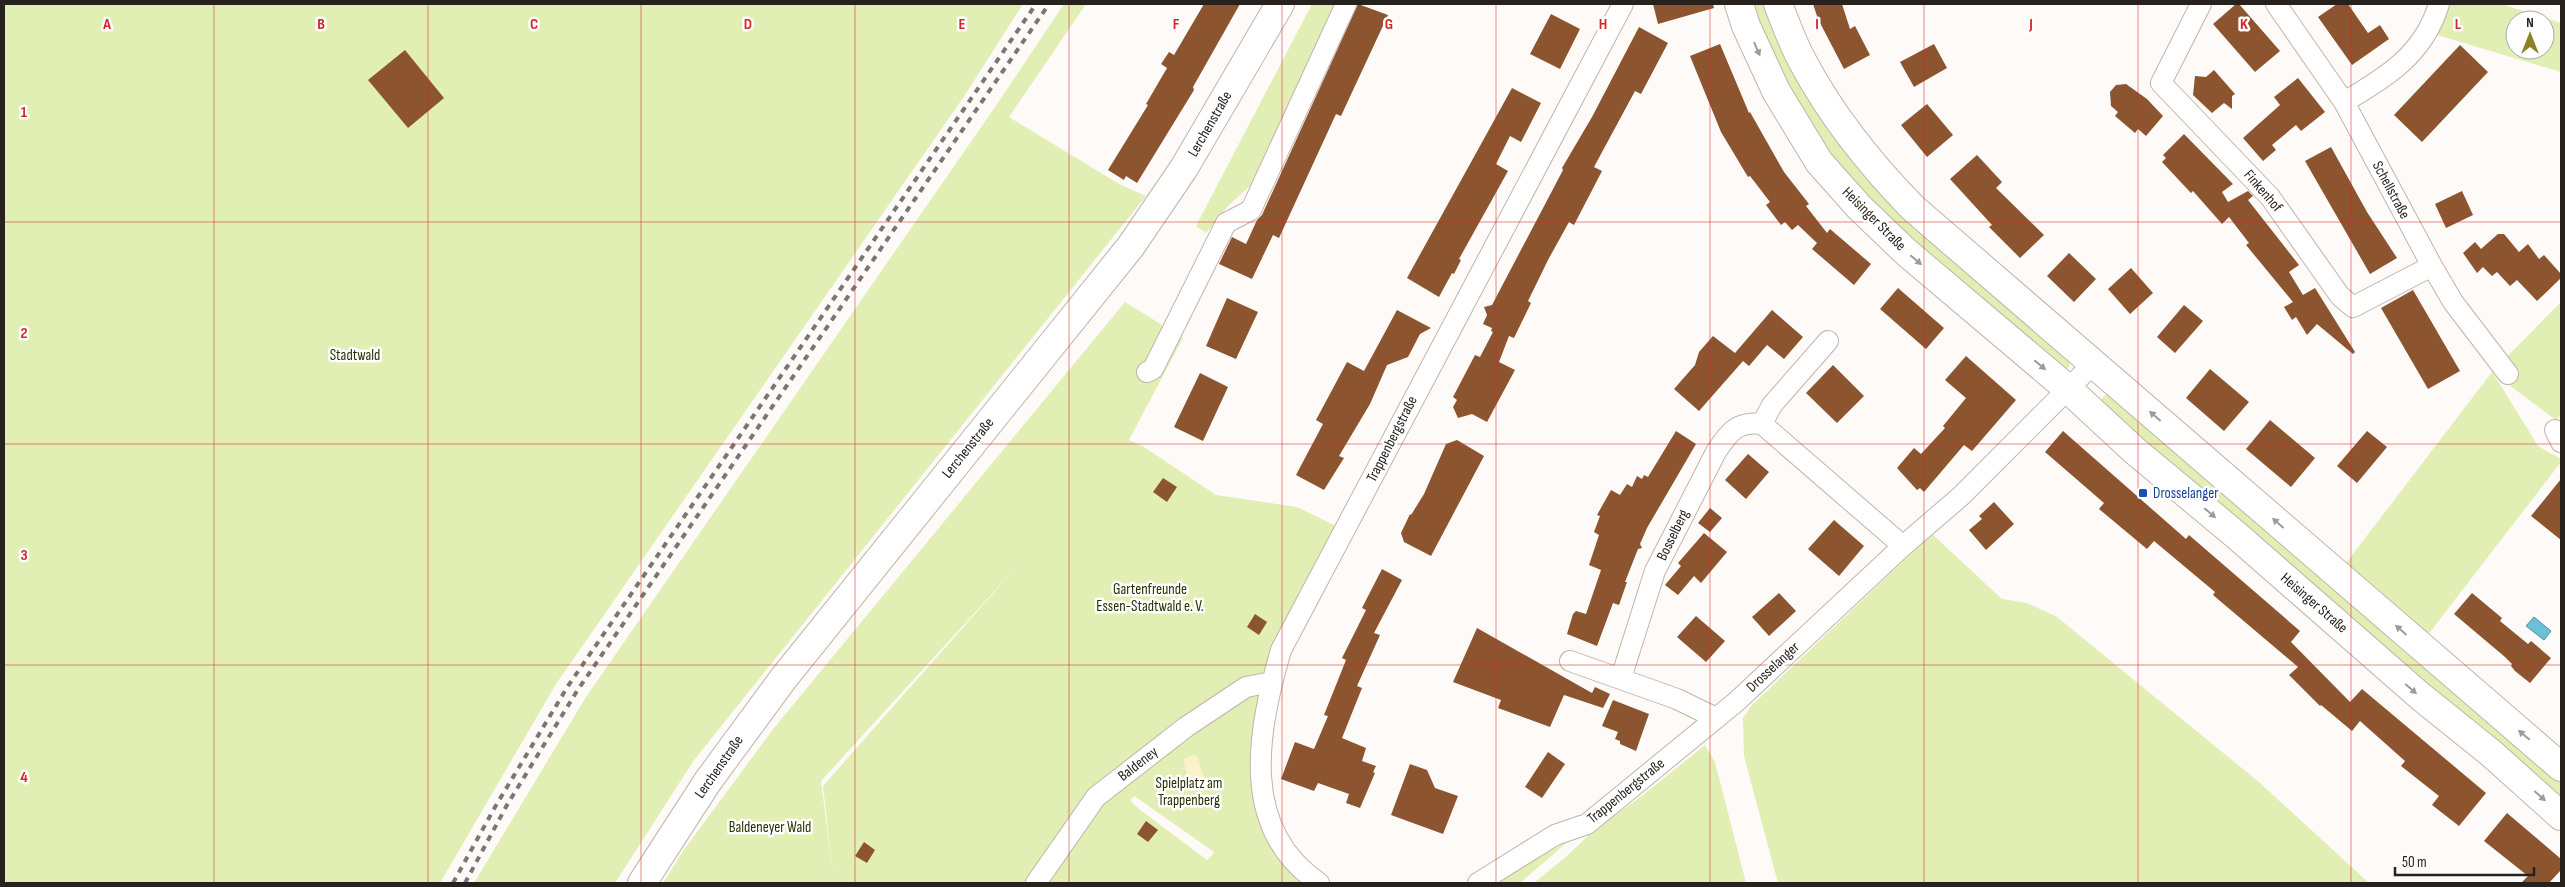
<svg xmlns="http://www.w3.org/2000/svg" width="2565" height="887" viewBox="0 0 2565 887" font-family="'Sofia Sans Condensed',sans-serif">
<rect width="100%" height="100%" fill="#fefaf8"/>
<path fill="#e1eeb4" fill-rule="evenodd" d="M4,4H1023L965,95L556,684L440,883H4Z
M1064,4H1086L1009,117L1119,184L1146,196L694,760L615,883H474L586,697L993,110Z
M1312,4H1335L1251,185L1228,206L1206,233L1196,226Z
M1747,4H1771L1795,63L2072,358L2069,367L2064,370L1863,198L1802,118Z
M2450,4H2501L2561,23V72L2437,35ZM2515,20H2545V50H2515Z
M1125,302L1183,338L1129,440L1144,447L1216,495L1297,507L1338,527L1276,641L1264,672L1233,687H1267L1258,791L1313,883H834L823,786L1020,563L821,781L834,883H663L683,851L774,728ZM1134,796L1214,852V853L1207,860L1139,809L1130,800Z
M2561,302V415L2556,420L2493,373L2538,446L2561,459V462L2427,636L2343,567L2492,372Z
M2111,389L2561,779V798L2096,405Z
M1932,534L2002,599L2027,603L2057,617L2260,783L2369,883H1778L1744,756L1743,718L1752,705Z
M1705,745L1715,762L1746,883H1534L1568,855L1594,830L1643,795Z
M1571,839L1520,883H1494Z"/>
<path fill="#fbf2cc" d="M1193,755L1197,756L1204,777L1194,785C1188,780 1184,767 1184,759Z"/>
<path fill="#6bbfd9" stroke="#5790a1" d="M2534,617L2551,631L2544,640L2526,626Z"/>
<path fill="#8c5530" d="M1204,4H1240L1193,87L1194,90L1137,183L1126,176L1124,180L1108,170L1148,105L1146,104L1167,68L1161,64L1169,52L1174,55Z
M1358,4L1388,15L1341,116L1336,114L1279,238L1273,235L1252,279L1219,264L1232,237L1246,244L1257,220L1262,215Z
M1653,4H1713L1714,8L1658,24Z
M1813,4H1842L1850,29L1855,26L1870,55L1844,69L1818,19Z
M2236,4H2239L2280,51L2255,72L2213,24Z
M2337,4H2348L2368,33L2380,25L2389,39L2352,65L2318,17Z
M1551,14L1580,29L1560,69L1530,54Z
M1639,27L1668,43L1641,94L1635,91L1594,167L1602,171L1574,225L1569,222L1548,260L1528,301L1531,303L1514,338L1509,336L1499,362L1515,370L1487,422L1472,414L1458,418L1453,407L1457,400L1453,397L1475,355L1480,357L1493,332L1491,331L1492,328L1483,324L1487,315L1484,307L1492,305L1563,170L1562,168L1592,117Z
M1720,44L1749,113L1750,112L1784,172L1809,204L1806,206L1827,233L1830,229L1871,264L1854,285L1812,249L1817,243L1798,225L1792,230L1785,222L1781,225L1766,205L1770,202L1750,176L1748,177L1721,132L1690,56Z
M1934,44L1947,68L1914,87L1900,62Z
M2460,45L2488,72L2422,142L2394,115Z
M405,50L444,98L408,128L368,80Z
M2214,70L2235,94L2232,96V109L2224,103L2212,113L2193,95L2195,76L2206,77Z
M2298,78L2325,112L2301,131L2296,125L2272,145L2276,150L2263,161L2243,138L2280,105L2274,97Z
M2126,84L2147,99L2163,116L2146,136L2138,129L2135,133L2115,116L2118,112L2111,106L2110,92L2116,85Z
M1512,88L1541,103L1521,142L1510,136L1496,164L1508,171L1459,259L1461,260L1454,274L1452,273L1439,297L1407,278Z
M1927,104L1953,135L1927,157L1901,125Z
M2184,134L2233,184L2222,192L2228,202L2248,191L2253,196L2248,200L2299,265L2289,272L2303,295L2315,288L2355,352L2353,354L2317,324L2307,335L2296,317L2292,320L2284,307L2293,302L2246,245L2249,243L2229,217L2222,224L2193,191L2191,193L2162,162L2166,158L2163,155Z
M2331,147L2367,212L2397,258L2370,274L2305,161Z
M1977,155L2002,182L1996,188L2044,235L2020,258L1989,227L1992,225L1950,179Z
M2462,191L2473,215L2446,228L2435,204Z
M2498,234H2504L2519,252L2528,244L2539,259L2544,255L2561,274V278L2537,301L2517,280L2510,286L2497,272L2492,276L2483,267L2477,273L2463,253L2475,242L2481,249Z
M2069,253L2096,279L2074,302L2047,276Z
M2131,268L2153,293L2130,314L2108,289Z
M1898,288L1944,328L1926,349L1880,309Z
M2413,290L2460,371L2428,389L2381,308Z
M1227,298L1258,312L1236,359L1206,346Z
M2184,305L2203,321L2175,353L2157,337Z
M1397,310L1431,328L1420,334L1408,357L1387,365L1370,404L1339,456L1344,458L1324,490L1296,475L1323,424L1316,420L1347,362L1364,371Z
M1772,310L1803,337L1784,359L1767,345L1749,366L1743,361L1699,411L1674,389L1695,365L1699,352L1713,336L1735,353Z
M1966,356L2016,400L1972,451L1964,445L1924,492L1920,488L1917,490L1897,468L1914,448L1921,454L1945,428L1943,426L1966,398L1945,380Z
M1833,365L1864,396L1837,423L1806,393Z
M2210,369L2249,402L2224,431L2186,398Z
M1200,373L1228,387L1203,441L1174,427Z
M2270,420L2315,458L2291,487L2246,449Z
M1676,431L1696,444L1647,528L1640,544L1642,548L1638,549L1625,582H1627L1619,605L1613,603L1597,646L1567,634L1573,614L1576,611L1586,614L1601,570L1589,565L1599,535L1594,532L1600,516L1597,515L1611,490L1620,495L1627,484L1632,487L1637,476L1642,479L1644,475L1648,477Z
M2063,431L2186,539L2189,535L2300,631L2291,642L2350,702L2362,689L2486,793L2459,826L2432,805L2439,796L2401,766L2405,761L2360,721L2352,731L2321,705L2320,706L2289,675L2298,667L2213,595L2215,592L2154,541L2147,549L2099,509L2104,503L2045,452Z
M2367,431L2387,447L2357,483L2337,466Z
M1457,440L1484,456L1431,556L1404,542L1401,533L1410,514L1411,515L1424,494L1446,444Z
M1748,454L1769,472L1746,499L1725,480Z
M1163,478L1177,487L1167,502L1153,492Z
M2561,479V540L2531,516Z
M1994,502L2014,524L1986,550L1969,530L1982,519L1979,516Z
M1710,508L1722,518L1710,532L1698,523Z
M1834,520L1864,546L1839,576L1808,549Z
M1704,533L1727,552L1701,583L1694,576L1678,595L1665,585L1681,566L1678,563Z
M1382,569L1402,580L1374,633L1380,635L1357,686L1362,688L1342,738L1366,748L1362,761L1376,766L1373,772L1375,773L1360,808L1346,803L1349,794L1318,783L1314,791L1281,779L1295,742L1314,749L1328,716L1324,715L1346,660L1342,658L1366,610L1362,608L1364,604Z
M1779,593L1796,611L1769,636L1752,617Z
M2472,593L2502,618L2500,621L2528,644L2531,641L2551,658L2530,683L2515,671L2511,666L2512,664L2505,657L2454,614Z
M1255,614L1267,622L1259,635L1247,627Z
M1696,616L1725,641L1706,662L1677,637Z
M1477,628L1592,693L1595,687L1610,694L1603,708L1564,695L1550,727L1498,708L1501,700L1453,682Z
M1613,700L1649,714L1636,751L1620,744V741L1615,739L1618,732L1602,726Z
M1548,752L1565,764L1542,798L1525,787Z
M1410,764L1427,770L1435,788L1458,796L1443,834L1391,815Z
M2507,813L2561,859V870L2549,883H2521L2528,876L2484,841Z
M1146,821L1158,830L1148,842L1137,834Z
M864,842L875,850L867,863L855,856Z"/>
<g fill="none" stroke-linecap="round" stroke-linejoin="round">
<defs>
<path id="minor" d="M2201,4L2161,83L2270,197L2340,296L2353,307L2432,266
M2276,4L2344,102L2432,266L2453,302L2508,374
M2344,102C2387,77 2424,54 2439,4
M1147,372L1153,369L1226,223L1251,210L1346,4
M1762,424L1772,405L1828,341
M2555,430L2561,442
M1570,661L1677,699L1716,718
M1621,678L1655,571L1716,452C1729,432 1737,421 1762,424L1903,546
M1036,883L1096,797L1186,727L1246,687L1272,682
M1319,883C1238,828 1258,730 1281,650L1623,4
M1478,883L1555,835L1587,824L1736,702L1903,546L1961,496L2093,364"/>
<path id="secondary" d="M1739,4L1746,26L1776,91L1819,162L1859,207L1906,252L2068,389L2135,451L2236,535L2420,696L2492,754L2561,816
M1778,4C1786,24 1793,45 1804,64C1833,118 1870,164 1913,208L2561,767
M642,883L708,781L783,679L1131,246L1184,168L1280,4"/>
</defs>
<use href="#minor" stroke="#c4b3a9" stroke-width="22"/>
<use href="#secondary" stroke="#c4b3a9" stroke-width="30"/>
<use href="#minor" stroke="#fff" stroke-width="20"/>
<use href="#secondary" stroke="#fff" stroke-width="28"/>
<path stroke="#7b7673" stroke-width="4" stroke-dasharray="6 6" stroke-linecap="butt" d="M453,883L495,807L568,686L1036,4
M465,883L507,805L577,691L1049,4"/>
</g>
<defs><path id="oneway-solid" d="M-6-.8H1V-3.2L6.5 0L1 3.2V.8H-6Z" transform="scale(1.25)"/></defs>
<g fill="#9e9c9a">
<use href="#oneway-solid" transform="translate(1757 49) rotate(66)"/>
<use href="#oneway-solid" transform="translate(1916 260) rotate(40)"/>
<use href="#oneway-solid" transform="translate(2040 365) rotate(40)"/>
<use href="#oneway-solid" transform="translate(2155 416) rotate(-139)"/>
<use href="#oneway-solid" transform="translate(2210 513) rotate(40)"/>
<use href="#oneway-solid" transform="translate(2278 523) rotate(-139)"/>
<use href="#oneway-solid" transform="translate(2401 630) rotate(-139)"/>
<use href="#oneway-solid" transform="translate(2411 689) rotate(41)"/>
<use href="#oneway-solid" transform="translate(2524 735) rotate(-140)"/>
<use href="#oneway-solid" transform="translate(2540 796) rotate(41)"/>
</g>
<path fill="none" stroke="#d62828" stroke-width="1" stroke-opacity="0.55" d="M214,4V883M428,4V883M641,4V883M855,4V883M1069,4V883M1282,4V883M1496,4V883M1710,4V883M1924,4V883M2138,4V883M2351,4V883M4,222H2561M4,444H2561M4,665H2561"/>
<rect fill="#1a4fb4" stroke="#fff" stroke-width="2" x="2138" y="488" width="10" height="10" rx="2.5"/>
<g text-anchor="middle" dominant-baseline="central" stroke-width="5" stroke-linejoin="round" paint-order="stroke">
<g font-size="15" fill="#28221e" stroke="#fff">
<text transform="translate(1210 124) rotate(-60)">Lerchenstraße</text>
<text transform="translate(2391 190) rotate(62)">Schellstraße</text>
<text transform="translate(2263 191) rotate(49)">Finkenhof</text>
<text transform="translate(1874 219) rotate(45)">Heisinger Straße</text>
<text transform="translate(1392 439) rotate(-63)">Trappenbergstraße</text>
<text transform="translate(968 448) rotate(-51)">Lerchenstraße</text>
<text transform="translate(1673 535) rotate(-64)">Bosselberg</text>
<text transform="translate(2314 603) rotate(41)">Heisinger Straße</text>
<text transform="translate(1773 667) rotate(-43)">Drosselanger</text>
<text transform="translate(1138 764) rotate(-38)">Baldeney</text>
<text transform="translate(719 767) rotate(-55)">Lerchenstraße</text>
<text transform="translate(1626 791) rotate(-39)">Trappenbergstraße</text>
</g>
<g font-size="15" fill="#283000" stroke="#fff">
<text x="355" y="355">Stadtwald</text>
<text x="1150" y="589">Gartenfreunde<tspan x="1150" dy="17">Essen-Stadtwald e. V.</tspan></text>
<text x="1189" y="783">Spielplatz am<tspan x="1189" dy="17">Trappenberg</tspan></text>
<text x="770" y="827">Baldeneyer Wald</text>
</g>
<g font-size="15" fill="#164399" stroke="#fff" text-anchor="start">
<text x="2153" y="493">Drosselanger</text>
</g>
</g>
<g font-size="16" text-anchor="middle" font-weight="bold" fill="#d62828" stroke="#fff" stroke-width="5" stroke-linejoin="round" paint-order="stroke">
<text x="107" y="29">A</text>
<text x="321" y="29">B</text>
<text x="534" y="29">C</text>
<text x="748" y="29">D</text>
<text x="962" y="29">E</text>
<text x="1176" y="29">F</text>
<text x="1389" y="29">G</text>
<text x="1603" y="29">H</text>
<text x="1817" y="29">I</text>
<text x="2031" y="29">J</text>
<text x="2244" y="29">K</text>
<text x="2458" y="29">L</text>
<text x="24" y="117">1</text>
<text x="24" y="338">2</text>
<text x="24" y="560">3</text>
<text x="24" y="782">4</text>
</g>
<rect width="2565" height="887" fill="none" stroke="#28221e" stroke-width="10"/>
<g transform="translate(2530 35)"><circle r="24" fill="#ffffff" stroke="#a9a7a5"/>
<path d="M0-4L9 19L0 12L-9 19Z" fill="#8d8128"/>
<text y="-8" font-size="14" font-weight="bold" text-anchor="middle" fill="#28221e">N</text>
</g>
<path d="M2395 867v8h139v-8" fill="none" stroke="#28221e" stroke-width="2.5"/>
<text x="2402" y="867" font-size="15" fill="#28221e" stroke="#ffffff" stroke-width="4" paint-order="stroke">50 m</text>
</svg>
